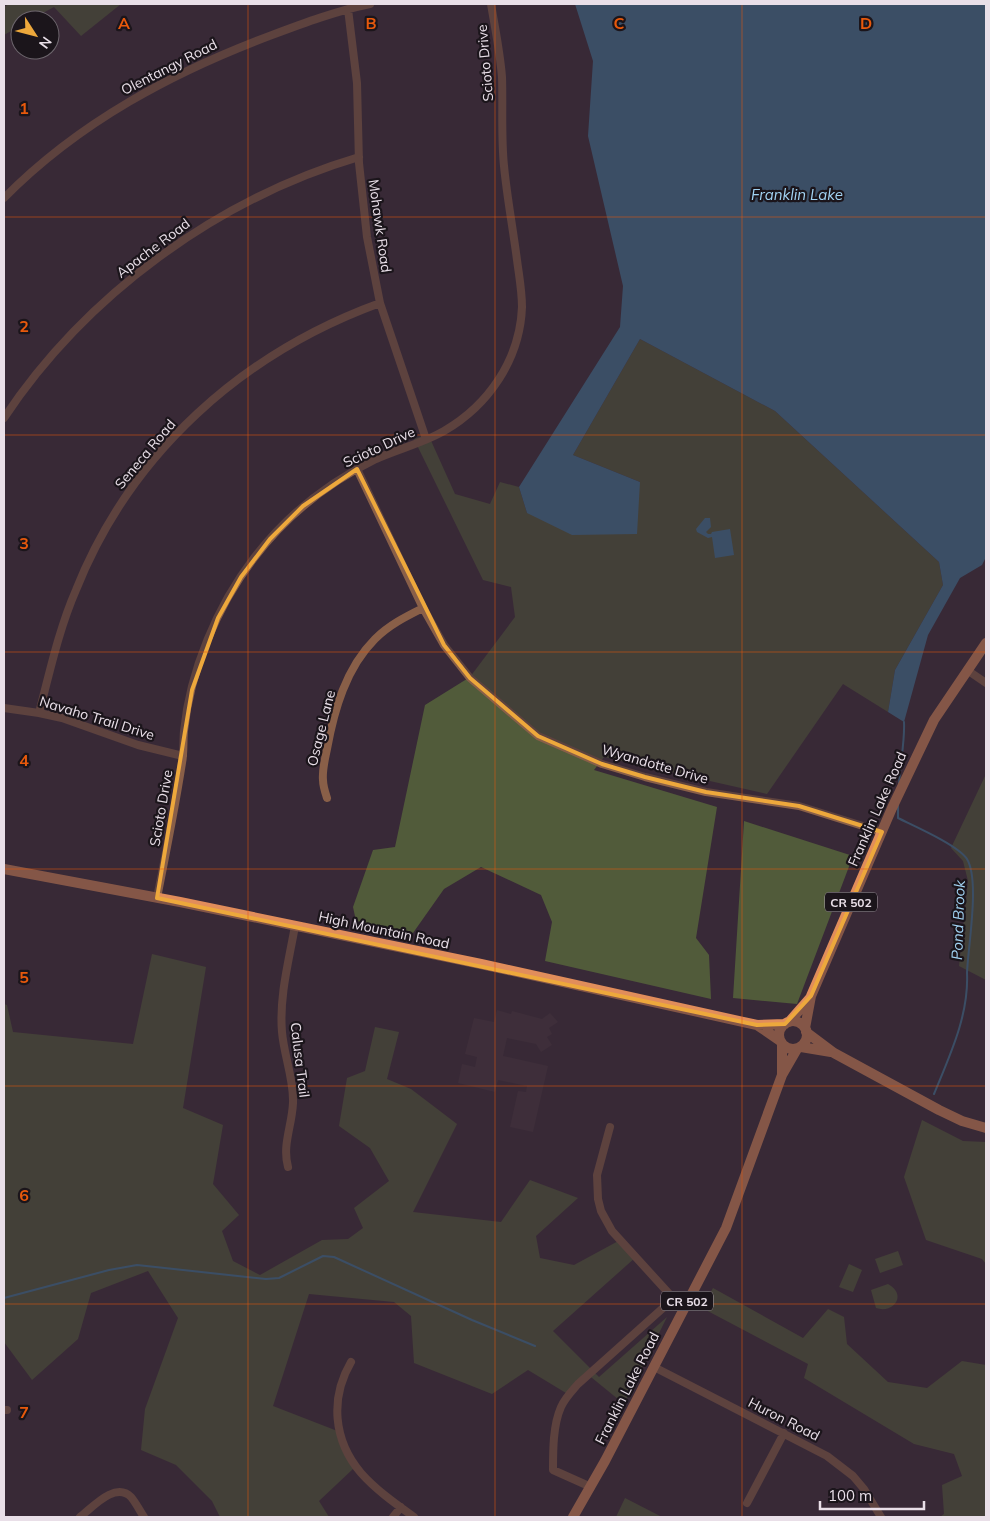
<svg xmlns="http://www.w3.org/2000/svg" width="990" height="1521" viewBox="0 0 990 1521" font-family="Mulish,sans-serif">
<rect width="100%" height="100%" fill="#382937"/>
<path fill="#45343e" d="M497,1010L511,1014L512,1011L542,1019L550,1013L558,1022L549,1028L552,1034L547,1037L552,1045L541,1052L536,1044L507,1038L503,1056L548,1066L533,1132L510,1127L518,1091L526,1092L527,1086L498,1080L495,1092L458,1083L462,1064L475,1067L477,1057L465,1054L474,1018L494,1022Z"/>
<path fill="#515b3a" d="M9,4H121L81,36L54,7L30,20H20V26L4,35V7Z
M640,339L775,411L939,562L943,585L895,670L888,712L843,684L767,794L604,757L594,770L717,807L696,938L709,955L711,999L545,961L552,922L541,895L481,867L444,889L413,933L356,921L353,907L373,850L395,847L425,705L470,677L515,617L511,587L483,580L414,439L428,434L455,494L490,504L500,482L519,487L527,513L640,482L573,455Z
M986,774V980L959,966L968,881L963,861L951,848Z
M744,821L853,856L797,1004L733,998Z
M152,954L206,967L183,1108L223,1125L213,1184L239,1215L222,1231L233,1261L260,1275L322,1240L348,1239L363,1228L354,1208L389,1181L370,1148L339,1126L347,1078L365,1071L375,1027L399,1032L387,1079L411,1089L457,1124L413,1212L501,1222L530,1180L578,1198L536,1236L540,1258L574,1265L622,1239L636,1257L553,1331L599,1377L667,1317L624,1404L586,1373L566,1393L528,1370L492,1394L414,1363L411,1316L394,1302L309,1294L273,1406L340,1432L354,1468L319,1501L329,1517H220L212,1501L176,1465L141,1450L145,1409L178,1318L148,1271L91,1293L78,1339L32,1380L4,1342V1004L7,1005L13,1032L133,1044Z
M922,1120L963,1141L986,1142V1264L982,1259L926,1240L904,1177Z
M898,1251L903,1265L880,1273L875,1259Z
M849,1264L862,1270L853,1292L839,1287Z
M888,1284C908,1295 893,1314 876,1308L871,1290Z
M713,1288L803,1338L828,1309L844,1317L847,1344L888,1382L927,1388L962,1361L986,1365V1517H940L944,1514L942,1485L962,1476L954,1454L914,1444L804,1378L808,1364L702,1308Z
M625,1498L662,1517H616Z"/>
<path fill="#3f7a9e" d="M575,4H986V557L982,565L960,578L928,635L904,722L888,712L895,670L943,585L939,562L775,411L640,339L573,455L640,482L637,534L572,535L527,513L519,487L620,327L623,286L588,136L593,61Z
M705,518H710L711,527L706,532L708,534H711L712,532L730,529L734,555L715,558L712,537L708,538L697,532L696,529Z"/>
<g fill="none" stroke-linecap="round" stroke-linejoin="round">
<path stroke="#3f7a9e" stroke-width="2" d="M899,784C900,763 905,742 904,722
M898,806V818C914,826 958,845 967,859C980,881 968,946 967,973C969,1015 950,1055 934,1094
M4,1298L109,1270L137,1265L266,1279L279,1278L323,1256L334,1257L472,1320L535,1346"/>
<path stroke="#895f48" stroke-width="8" d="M348,9L357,83L359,163L367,237L380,303L426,439
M4,198C79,122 173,72 272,35C304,23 336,11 370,4
M4,418C86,295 217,199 359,157
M357,469L423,608L444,645L470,678L538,736L602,764L645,777L706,792L799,806L882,832
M967,670L986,683
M4,708L39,713L62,718L138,745L183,756
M39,713C50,671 59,629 76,590C131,452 243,353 380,303
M327,798C325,792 323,786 323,780C322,770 325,759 327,749C334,710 346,668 375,639C389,625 405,617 423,608
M157,898C166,853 175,808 182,763C184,753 183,742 184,731C190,671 217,606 254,558C286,516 329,482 376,459C398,449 423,443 444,431C489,405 520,359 522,307C522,291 519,275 517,260C513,229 507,197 504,166C501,136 503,106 502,77C500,52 495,28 491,4
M610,1127L597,1175L598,1199L601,1211L612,1231L683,1309
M288,1167C282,1145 292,1126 293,1103C294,1079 284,1056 282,1032C279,997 289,960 295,926
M351,1362C330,1398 333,1440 361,1473C376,1490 396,1504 414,1517
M654,1367L827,1456L853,1476L864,1489L881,1517
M4,1410H7
M591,1487L553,1470C553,1450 553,1425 561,1407C565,1398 572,1391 578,1384L663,1308L675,1301
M747,1503L784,1433
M80,1517C92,1508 115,1481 131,1497C136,1503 140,1511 144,1517
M393,1517L401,1507"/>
<path stroke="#e18d5b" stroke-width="10" d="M4,869L180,902L481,964L757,1025L785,1024
M779 1035a14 14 0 1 1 28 0a14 14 0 1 1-28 0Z
M789,1022L810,998
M757,1025L779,1040
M805,1028L811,996L892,808L934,720L986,643
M806,1032L834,1053L939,1110L962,1121L986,1128
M801,1047L831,1052
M782,1074V1044
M573,1517L605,1461L726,1228L782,1075L797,1049"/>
</g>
<path d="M0 0H990V1521H0ZM357,469L444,645L470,678L538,736L602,764L645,777L706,792L799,806L882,832L811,996L785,1024L757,1025L157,898L192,690L218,618L241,577L270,539L303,506Z" fill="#382937" fill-opacity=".55" fill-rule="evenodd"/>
<path fill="none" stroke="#eda83c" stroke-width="4" stroke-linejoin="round" d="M357,469L444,645L470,678L538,736L602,764L645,777L706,792L799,806L882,832L811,996L785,1024L757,1025L157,898L192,690L218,618L241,577L270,539L303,506Z"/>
<path fill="none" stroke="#e8590c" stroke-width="1" stroke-opacity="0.55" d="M248,4V1517M495,4V1517M742,4V1517M4,217H986M4,435H986M4,652H986M4,869H986M4,1086H986M4,1304H986"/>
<g text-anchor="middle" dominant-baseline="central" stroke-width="4.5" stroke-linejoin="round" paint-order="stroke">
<g fill="#1b151b" stroke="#aba2aa" stroke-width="1">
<rect x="825" y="892.5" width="52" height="19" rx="4"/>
<rect x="661" y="1291.5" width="52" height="19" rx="4"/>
</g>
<g font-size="12" font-weight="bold" fill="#e9dfe8">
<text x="851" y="902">CR 502</text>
<text x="687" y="1301">CR 502</text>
</g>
<g font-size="14" fill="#e9dfe8" stroke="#1b151b">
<text transform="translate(485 63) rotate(-95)">Scioto Drive</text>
<text transform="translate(169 67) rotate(-27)">Olentangy Road</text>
<text transform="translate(380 226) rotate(82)">Mohawk Road</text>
<text transform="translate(153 248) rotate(-37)">Apache Road</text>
<text transform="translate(379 447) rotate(-25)">Scioto Drive</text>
<text transform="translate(145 454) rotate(-50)">Seneca Road</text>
<text transform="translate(97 718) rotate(17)">Navaho Trail Drive</text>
<text transform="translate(321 728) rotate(-76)">Osage Lane</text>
<text transform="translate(655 764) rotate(16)">Wyandotte Drive</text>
<text transform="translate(161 808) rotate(-80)">Scioto Drive</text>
<text transform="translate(877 809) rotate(-66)">Franklin Lake Road</text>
<text transform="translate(384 930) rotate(12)">High Mountain Road</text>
<text transform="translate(300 1060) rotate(83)">Calusa Trail</text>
<text transform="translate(627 1388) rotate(-63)">Franklin Lake Road</text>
<text transform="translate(784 1419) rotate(27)">Huron Road</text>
</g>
<g font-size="15" font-style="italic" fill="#a2d3f3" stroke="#1b151b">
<text x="797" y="194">Franklin Lake</text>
<text transform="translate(958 920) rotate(-88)">Pond Brook</text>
</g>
</g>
<g font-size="16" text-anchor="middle" font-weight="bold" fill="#e8590c" stroke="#1b151b" stroke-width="4.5" stroke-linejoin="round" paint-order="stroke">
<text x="124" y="29">A</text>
<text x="371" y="29">B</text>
<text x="619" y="29">C</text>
<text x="866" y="29">D</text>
<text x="24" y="114">1</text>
<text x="24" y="332">2</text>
<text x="24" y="549">3</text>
<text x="24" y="766">4</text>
<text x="24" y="983">5</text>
<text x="24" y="1201">6</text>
<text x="24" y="1418">7</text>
</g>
<rect width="990" height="1521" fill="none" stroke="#e9dfe8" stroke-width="10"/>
<g transform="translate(35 35) rotate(126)"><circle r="24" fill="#1b151b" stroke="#6d666d"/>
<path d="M0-4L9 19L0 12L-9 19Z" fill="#eda83c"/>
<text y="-8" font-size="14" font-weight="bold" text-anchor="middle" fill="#e9dfe8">N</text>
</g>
<path d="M820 1501v8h104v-8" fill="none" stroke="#e9dfe8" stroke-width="2.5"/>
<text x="828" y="1501" font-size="15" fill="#e9dfe8" stroke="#1b151b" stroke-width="4" paint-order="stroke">100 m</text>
</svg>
